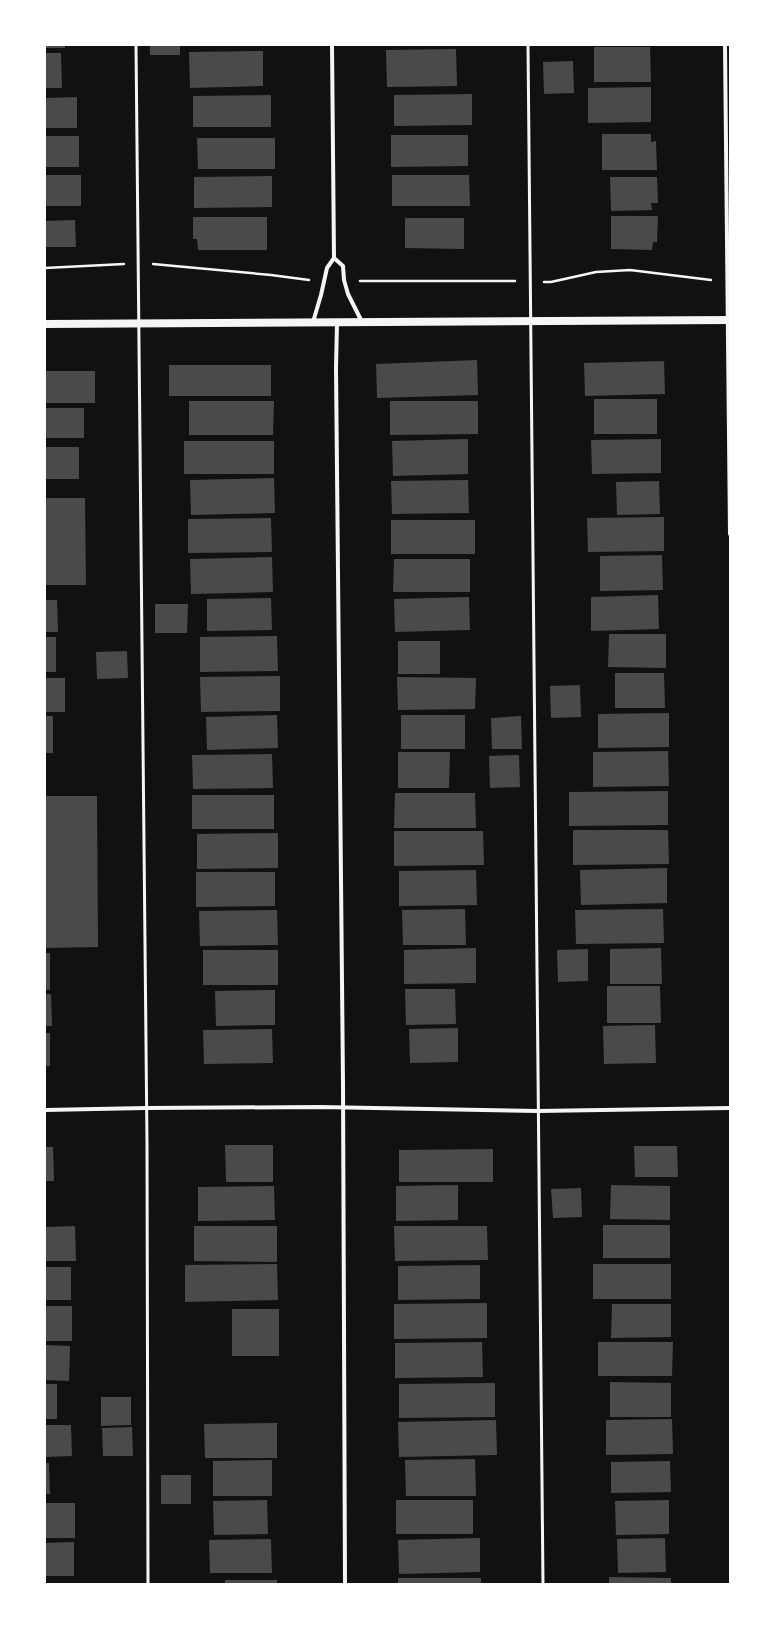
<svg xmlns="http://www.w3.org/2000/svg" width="775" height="1629" viewBox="0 0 775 1629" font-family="Ubuntu,sans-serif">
<rect width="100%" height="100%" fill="#111"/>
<path fill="#4a4a4a" d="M45,45H65V48H45Z
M150,45H180V55H150Z
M594,47H650L651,82H594Z
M456,49L457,86L387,87L386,50Z
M263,51V86L190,88L189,52Z
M45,53H61L62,88H45Z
M573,61L574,93L544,94L543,62Z
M651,87V122L588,123V88Z
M472,94V125L394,126V95Z
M271,95V127H193V96Z
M77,97V128H45V98Z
M602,134H651V142L656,141L657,170H602Z
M391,135H468V166L391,167Z
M45,136H79V167H45Z
M197,138H275V169H198Z
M45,175H81V206H45Z
M392,175H469L470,206H392Z
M272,176V207L194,208V177Z
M610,177H657L658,203H651L652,210L611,211Z
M611,216H658L657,242H653L652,250L611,249Z
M193,217H267V250H198L197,239H193Z
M405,218H464V249L405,248Z
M75,220L76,247H45V221Z
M477,360L478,395L377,398L376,364Z
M664,361L665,394L585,396L584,363Z
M169,365H271V396H169Z
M45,371H95V403H45Z
M594,399H657V434H594Z
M189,401H274L273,435H189Z
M390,401H478V434L390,435Z
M45,408H84V438H45Z
M468,439V474L393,476L392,441Z
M661,439V473L592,474L591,440Z
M184,441H274V474H184Z
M45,447H79V479H45Z
M274,478L275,513L191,515L190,480Z
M468,480L469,513L392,514L391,481Z
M659,481L660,514L617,515L616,482Z
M45,498H85L86,585H45Z
M664,517V551L588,552L587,518Z
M271,518L272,552L188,553V519Z
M391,520H475V554H391Z
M662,555L663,590L600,591V556Z
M272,557L273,592L191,594L190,559Z
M394,559H470V592H393Z
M658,595L659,629L591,631V597Z
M469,597L470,630L395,632L394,599Z
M271,598L272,630L207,631V599Z
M45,600H57L58,632H45Z
M155,604H188L187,633H155Z
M609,634H666V668L608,667Z
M277,636L278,671L200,672V637Z
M45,637H56V672H45Z
M398,641H440V674H398Z
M127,651L128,678L97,679L96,652Z
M615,673H664L665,708H615Z
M280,676V711L201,712L200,677Z
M397,677L476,678L475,709L398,710Z
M45,678H65V712H45Z
M580,685L581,717L551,718L550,686Z
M669,713V747L598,748V714Z
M277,715L278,748L207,750L206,717Z
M401,715H465V749H401Z
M45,716H53V753H45Z
M521,716L522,749H492L491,718Z
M668,751L669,786L593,787V752Z
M398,752H450L449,788H398Z
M272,754L273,788L193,789L192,755Z
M519,755L520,787L490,788L489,756Z
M668,791V825L569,826V792Z
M395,793H475L476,828H394Z
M192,795H274V829H192Z
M45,796H97L98,947L45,948Z
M573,830H668L669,864L573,865Z
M394,831H483L484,865L394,866Z
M278,833V868L197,869V834Z
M667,868V903L581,905L580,870Z
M476,870L477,905L399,906V871Z
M196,872H275V906L196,907Z
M465,909L466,945H403L402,910Z
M663,909L664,943L576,944L575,910Z
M277,910L278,945L200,946L199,911Z
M476,948V983L404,984V950Z
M661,948L662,984H610V949Z
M588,949V981L558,982L557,950Z
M203,950H278V985H203Z
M45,953H50V990H45Z
M607,986H660L661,1023H607Z
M405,989H455L456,1024L406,1025Z
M275,990V1025L216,1026L215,991Z
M45,994H51L52,1026H45Z
M655,1025L656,1063L604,1064L603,1026Z
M458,1028V1062L410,1063L409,1029Z
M272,1029L273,1063L204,1064L203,1030Z
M45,1033H50V1066H45Z
M225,1145H273V1182H226Z
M634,1146H677L678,1177H635Z
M45,1147H53L54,1181H45Z
M493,1149V1182H399V1150Z
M458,1185V1220L396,1221V1186Z
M611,1185L670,1186V1220L610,1219Z
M274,1186L275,1220L198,1221V1187Z
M581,1188L582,1217L553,1218L551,1189Z
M603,1225H670V1258H603Z
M75,1226L76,1261H45V1227Z
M194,1226H277V1262L194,1261Z
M394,1226H487L488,1260L395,1261Z
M277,1264L278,1300L185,1302V1265Z
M593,1264H671V1299H593Z
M480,1265V1299L398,1300V1266Z
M45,1267H71V1300H45Z
M487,1303V1338L394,1339V1304Z
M612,1304H671V1337L611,1338Z
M45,1306H72V1341H45Z
M232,1309H279V1356H232Z
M482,1342L483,1377L395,1378V1343Z
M598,1342H673L672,1376H598Z
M45,1345L70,1346L69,1381L45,1380Z
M610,1382L671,1383V1417H610Z
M495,1383V1417L399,1418V1384Z
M45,1384H57V1419H45Z
M101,1397H131V1425L101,1426Z
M672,1419L673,1454L606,1455V1420Z
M496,1420L497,1455L399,1457L398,1422Z
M277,1423V1458H205L204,1424Z
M45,1425H71L72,1456L45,1457Z
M132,1427L133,1456H103L102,1428Z
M475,1459L476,1496H406L405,1460Z
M272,1460V1496H213V1461Z
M670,1461L671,1492L611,1493V1462Z
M45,1463H49L50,1494H45Z
M161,1475H191V1504H161Z
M267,1500L268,1534L214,1535L213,1501Z
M396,1500H473V1534H396Z
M669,1500V1534L616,1535L615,1501Z
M45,1503H75V1538H45Z
M480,1538V1572L399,1574L398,1540Z
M665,1538L666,1572L618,1573L617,1539Z
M271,1539L272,1573H210L209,1540Z
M74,1542V1576H45V1543Z
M609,1577L671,1578V1584H609Z
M398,1578H481V1584H398Z
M225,1580H277V1584H225Z"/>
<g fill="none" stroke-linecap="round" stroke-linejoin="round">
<path stroke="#f5f5f5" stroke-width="2.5" d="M153,264L271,275L309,280
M45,268L124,264
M360,281H515
M544,282H551L596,272L630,270L711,280"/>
<path stroke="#f5f5f5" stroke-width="3" d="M136,45L147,1144L148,1584
M528,45L543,1584"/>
<path stroke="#f5f5f5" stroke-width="4" d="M725,45L730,534
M334,258L343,266L344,280L348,294L362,322
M313,322L321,295L327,268L334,258L332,45
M337,323L336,368L343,1083L345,1584
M45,1110L146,1108L320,1107L538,1111L730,1108"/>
<path stroke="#f5f5f5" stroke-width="8" d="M45,324L730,320"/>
</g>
<rect width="775" height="1629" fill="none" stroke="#ffffff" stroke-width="92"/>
</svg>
